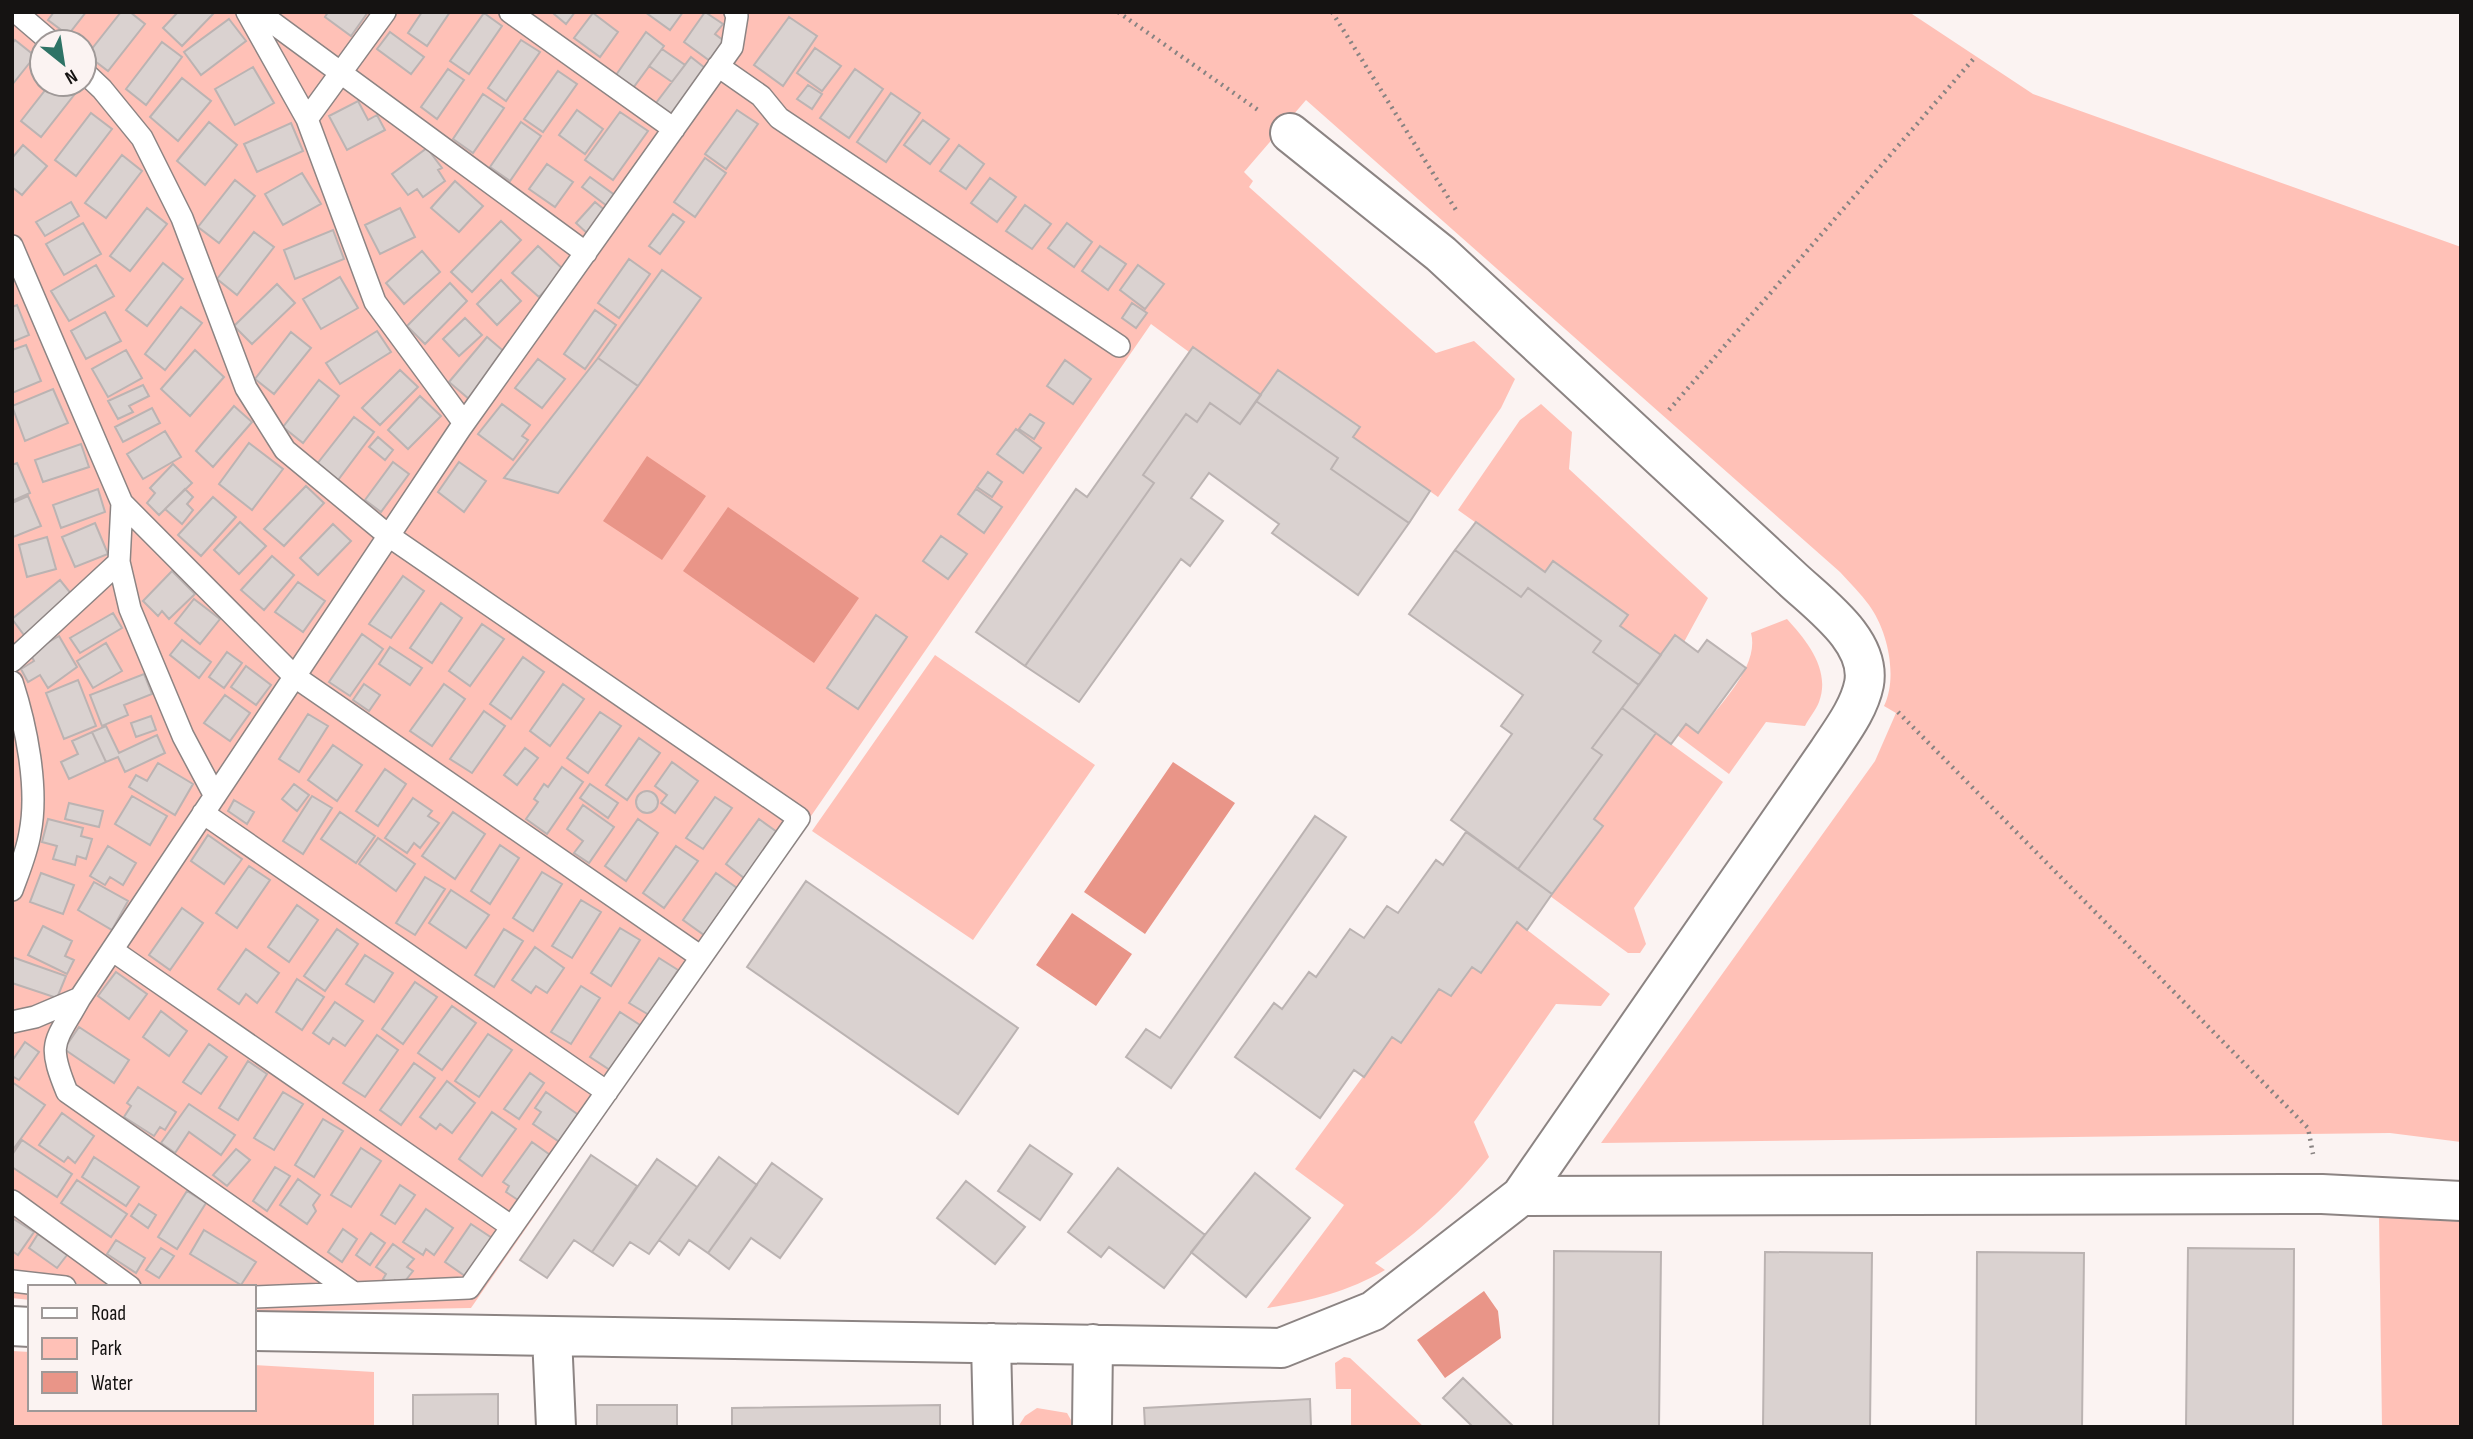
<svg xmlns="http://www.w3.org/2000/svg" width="2473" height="1439" viewBox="0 0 2473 1439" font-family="'Sofia Sans Condensed',sans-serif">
<rect width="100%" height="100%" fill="#fbf3f2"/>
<path fill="#ffc1b7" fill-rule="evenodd" d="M12,12H1909L2033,94L2461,247V1142L2390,1133L1601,1143L1875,761L1896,713L1884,706C1898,677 1888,631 1869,605C1861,594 1850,583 1840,572L1306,100L1244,172L1253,181L1249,187L1436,353L1474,341L1515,379L1501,408L1438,497L1353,437L1360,426L1278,370L1261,395L1193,347L1189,352L1151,324L471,1308L254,1312V1287H30V1300L12,1298ZM42,42H84V84H42Z
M1541,404L1572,432L1569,469L1708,598L1684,642L1661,655L1620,626L1628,615L1554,561L1545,572L1458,510L1520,420Z
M1787,619C1807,641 1831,670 1819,702C1816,710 1809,718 1805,726L1766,722L1729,774L1677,735L1686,724L1699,732C1718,706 1760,667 1751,633Z
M935,655L1095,765L973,940L812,831Z
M1656,733L1723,782L1634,908L1646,944L1640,953H1628L1550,896L1602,826L1594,819Z
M1517,922L1610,994L1601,1006L1556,1004L1474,1122L1489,1157C1455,1199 1419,1232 1375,1263L1385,1270C1348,1292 1309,1301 1267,1308L1344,1205L1295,1169L1392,1037L1401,1043L1439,989L1451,996L1472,967L1481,973Z
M2379,1216L2461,1221V1427H2382Z
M12,1351L30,1352V1409H254V1365L374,1372V1427H12Z
M1344,1357L1350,1358L1424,1427H1351V1389H1336L1335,1363Z
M1037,1408L1067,1413L1075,1427H1018L1025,1416Z"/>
<path fill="#e99588" d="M647,456L706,496L662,560L603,521Z
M728,507L859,598L814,663L683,571Z
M1173,762L1235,803L1145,934L1084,892Z
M1072,913L1132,954L1096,1006L1036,965Z
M1484,1291L1498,1311L1501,1338L1445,1378L1417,1340Z"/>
<path fill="#dad2d0" stroke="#bbb3b2" stroke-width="2" d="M54,12H86L68,35L48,20Z
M121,12H130L145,24L108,71L87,55Z
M178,12H215L182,46L163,28Z
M328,12H368L351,36L325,17Z
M422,12H450L427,46L408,33Z
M555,12H575L566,24L554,14Z
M645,12H683L670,30Z
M705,12L723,24L715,34L724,41L710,61L684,42Z
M484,13L502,26L469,74L450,61Z
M593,13L618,32L600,57L574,38Z
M789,17L817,36L783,86L754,65Z
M229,19L246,41L201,75L184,52Z
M390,32L424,57L411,74L377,49Z
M646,32L664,46L633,88L616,75Z
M15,40L35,56L12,85V44Z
M521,40L540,52L506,101L488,88Z
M162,42L182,57L146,105L126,89Z
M815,48L841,66L822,91L797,73Z
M662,49L685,65L672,82L649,66Z
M691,57L710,72L675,118L656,103Z
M253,67L274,103L235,125L215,89Z
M448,69L464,80L437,119L421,107Z
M855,69L883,89L849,138L820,118Z
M558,71L577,84L543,132L524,119Z
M182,78L211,101L178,141L150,117Z
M50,84H70L78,90L41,137L21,121Z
M808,85L822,94L812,109L797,99Z
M891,93L920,113L886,162L857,142Z
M483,94L504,108L473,153L453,139Z
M358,101L368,120L377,115L385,130L347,150L329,116Z
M577,110L603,129L585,154L559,135Z
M737,110L758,124L726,169L705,154Z
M620,112L648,131L613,180L585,160Z
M91,113L112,129L76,176L55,160Z
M923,120L949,139L930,164L904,145Z
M209,122L237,145L205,185L177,161Z
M521,122L541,136L510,181L490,167Z
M291,123L303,151L257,172L244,144Z
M23,145L47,166L22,195L12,187V158Z
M959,145L984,164L966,189L940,171Z
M427,148L442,168L438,170L445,181L423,197L417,189L408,195L392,174Z
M122,155L142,171L106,218L85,203Z
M705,158L726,173L695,217L674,202Z
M547,164L573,182L555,207L529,189Z
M302,173L321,204L283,225L265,194Z
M590,177L616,196L607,206L582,187Z
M990,178L1016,197L997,222L971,203Z
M235,180L255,196L219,243L198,227Z
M455,181L483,206L459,232L431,208Z
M71,202L79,216L45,236L36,222Z
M595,202L607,212L588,234L576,223Z
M1025,205L1051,224L1032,249L1006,231Z
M147,208L167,224L130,271L110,256Z
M400,208L415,237L380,254L365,225Z
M673,214L684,222L660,254L649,246Z
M501,221L521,240L472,292L451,272Z
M83,223L101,254L64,275L46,244Z
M1067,223L1092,242L1074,267L1048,248Z
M333,230L344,259L295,279L284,250Z
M254,232L274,247L237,295L217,279Z
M538,246L564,270L539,297L512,273Z
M1100,246L1126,264L1108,290L1082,271Z
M422,251L440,272L404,304L386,283Z
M629,259L650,274L619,318L598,303Z
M163,263L183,279L147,326L126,310Z
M96,265L114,296L69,321L51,291Z
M1138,265L1164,284L1145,309L1120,290Z
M662,270L701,298L638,386L598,358Z
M340,277L358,308L321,329L303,299Z
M501,280L521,301L497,325L477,304Z
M450,283L467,301L425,344L407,326Z
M277,284L295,303L252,344L234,326Z
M1132,303L1147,313L1136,328L1122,318Z
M17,305L29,335L12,342V307Z
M181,307L202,323L165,370L145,354Z
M595,310L616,325L585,369L564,354Z
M105,312L121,341L86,359L71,331Z
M465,318L482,335L459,356L443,339Z
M377,331L391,352L340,384L326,363Z
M291,332L311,348L274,394L255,379Z
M487,337L507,354L469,399L449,382Z
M26,345L41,381L12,393V350Z
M1193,347L1261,395L1240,424L1210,403L1197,422L1186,414L1143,475L1154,483L1025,666L976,632L1076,489L1087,497Z
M126,350L142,378L108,397L92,369Z
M195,350L224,377L190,416L161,389Z
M598,358L638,386L558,493L504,478Z
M538,359L565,379L542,408L515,388Z
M1065,360L1091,379L1073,404L1047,386Z
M400,370L418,387L380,425L362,408Z
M1278,370L1360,427L1353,437L1430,491L1409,523L1331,469L1338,458L1256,401Z
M319,380L339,396L303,443L283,427Z
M143,385L149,396L129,406L133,412L118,419L108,401Z
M53,389L68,423L25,441L12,406Z
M420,396L441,416L408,449L388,430Z
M1256,401L1338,458L1331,469L1409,523L1358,595L1272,533L1279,524L1209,473L1191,498L1223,521L1190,566L1181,559L1079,702L1025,666L1154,483L1143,475L1186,414L1197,422L1210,403L1240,424Z
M502,404L530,425L522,436L528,440L513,460L478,434Z
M234,406L252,422L213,467L196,451Z
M152,408L160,423L123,442L115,427Z
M1030,414L1044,423L1034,439L1019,429Z
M354,417L374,432L338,480L317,464Z
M1016,429L1041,448L1023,473L997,454Z
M165,431L181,457L143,479L127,454Z
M378,437L393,450L385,460L369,447Z
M249,443L283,469L252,510L219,484Z
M81,444L89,467L43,482L35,460Z
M393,462L409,474L381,512L365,500Z
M459,462L486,481L464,512L438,492Z
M17,463L30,493L12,501V465Z
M173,464L192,483L159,515L147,503L155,493L150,488Z
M988,472L1002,482L992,497L977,487Z
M306,486L324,503L284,546L264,529Z
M98,489L105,512L61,528L53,505Z
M185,489L193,497L187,504L193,510L182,524L165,509Z
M976,489L1002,507L984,533L958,514Z
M28,496L41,526L13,537L12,503Z
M213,497L236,517L201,556L178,535Z
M240,522L266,546L239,574L214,550Z
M1476,522L1545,572L1553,561L1628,615L1620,626L1661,655L1639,685L1593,652L1601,641L1528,588L1521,597L1455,550Z
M95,523L108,554L75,567L62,537Z
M333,524L351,541L318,575L300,558Z
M941,536L967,554L948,579L923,561Z
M47,537L56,569L27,577L19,545Z
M1455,550L1521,597L1528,588L1601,641L1593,652L1639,685L1592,748L1602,755L1518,869L1451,820L1512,734L1501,726L1523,695L1409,614Z
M272,556L294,575L264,610L241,590Z
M172,571L195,594L169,619L162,611L158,616L143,601Z
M403,576L424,591L391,638L369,624Z
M60,580L73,596L24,635L12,619Z
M298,582L325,601L303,632L275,612Z
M194,599L220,619L200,644L175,623Z
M441,603L462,618L432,663L410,648Z
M113,613L122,628L80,653L70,638Z
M876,615L907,637L858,709L827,688Z
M482,624L504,639L470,686L449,671Z
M362,634L383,649L350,696L329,682Z
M1675,635L1698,652L1707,640L1746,668L1698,733L1686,724L1671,744L1622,708Z
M59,636L77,667L48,688L40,675L28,682L21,669L34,661L30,653Z
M182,640L211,662L199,678L170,655Z
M106,643L122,671L93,688L77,661Z
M390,647L422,668L410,685L379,664Z
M227,652L242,663L224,688L209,677Z
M523,657L544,672L511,719L490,704Z
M246,666L271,685L256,705L231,687Z
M144,674L152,694L124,705L128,715L102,726L90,695Z
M78,680L96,726L64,739L46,693Z
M364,684L380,695L369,711L353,700Z
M444,684L465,699L432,746L410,731Z
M563,684L584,699L550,746L530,731Z
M225,695L250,713L230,741L204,723Z
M1622,708L1656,733L1594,819L1603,826L1552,894L1518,869L1602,755L1592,748Z
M484,711L505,726L472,773L450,759Z
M600,712L621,726L588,773L567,758Z
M308,714L328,726L299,772L279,759Z
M151,716L156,730L136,737L131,723Z
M106,726L119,753L157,735L165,753L125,772L118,757L106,762L92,732Z
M92,732L106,762L69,779L61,762L78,754L72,741Z
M639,738L660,753L627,800L606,785Z
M333,745L362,765L337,801L308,780Z
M525,748L538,758L517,785L504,775Z
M672,762L698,781L675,813L661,803L667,795L655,786Z
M158,763L193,784L175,815L129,787L136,775L147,781Z
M562,767L583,782L547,834L526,819L538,802L534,799L544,784L548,787Z
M385,769L406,784L378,826L356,811Z
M294,784L309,795L297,811L282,799Z
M590,784L618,803L608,818L580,798Z
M636 802a11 11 0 1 1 22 0a11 11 0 1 1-22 0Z
M132,796L167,816L150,845L115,824Z
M312,796L332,808L303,854L283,841Z
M715,797L732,808L703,849L686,838Z
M413,798L432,811L428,816L439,823L420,848L414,843L407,853L385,838Z
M234,800L254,812L247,824L228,811Z
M69,803L103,811L99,827L65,819Z
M583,805L614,827L589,863L574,853L583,841L567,829Z
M340,812L375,836L356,863L321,839Z
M453,812L485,834L455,879L422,856Z
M1315,816L1346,837L1171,1088L1126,1057L1146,1029L1160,1038Z
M48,819L83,828L81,836L92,839L86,859L77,856L75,865L53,859L57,846L42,842Z
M638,819L658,833L626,881L605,866Z
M759,819L777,832L744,878L726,864Z
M1466,832L1552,894L1527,930L1517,922L1481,973L1472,967L1451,996L1439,989L1401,1043L1392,1037L1364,1077L1354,1070L1320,1118L1235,1057L1274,1003L1282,1009L1309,972L1316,977L1350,929L1364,938L1387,906L1398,913L1436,860L1443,865Z
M208,835L242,859L224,884L191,861Z
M378,838L415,864L396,891L359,864Z
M500,845L519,858L490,904L471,891Z
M108,846L136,863L123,885L110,877L105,885L90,876Z
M676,846L698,861L664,908L643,893Z
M249,866L270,880L237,928L216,913Z
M542,872L562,884L533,931L513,918Z
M41,873L74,885L63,914L30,902Z
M716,873L737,888L704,935L683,920Z
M425,877L445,889L415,935L396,923Z
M806,881L1018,1028L958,1114L747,967Z
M94,882L128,901L112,930L78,910Z
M451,890L489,915L466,948L429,923Z
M581,900L601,912L572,958L552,946Z
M297,905L318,920L289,962L268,947Z
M182,908L203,923L170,970L149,955Z
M43,926L72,941L65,956L74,960L67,974L28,955Z
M620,928L640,940L611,986L591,973Z
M337,929L358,944L325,991L304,976Z
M504,929L523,941L494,987L475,975Z
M535,947L564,968L547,993L536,986L531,993L512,980Z
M246,949L279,973L257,1003L246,994L239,1004L218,989Z
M365,955L393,973L374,1002L346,984Z
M12,957L66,976L57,998L12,983Z
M659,958L678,970L649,1015L629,1003Z
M116,972L147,994L129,1019L98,996Z
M297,979L324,997L302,1030L276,1012Z
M415,982L437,997L403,1044L382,1029Z
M581,986L600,998L571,1044L551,1032Z
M335,1002L363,1021L345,1046L333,1038L329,1044L313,1033Z
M452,1006L476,1023L442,1070L418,1053Z
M161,1011L187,1031L169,1056L143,1037Z
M620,1012L640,1025L610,1070L590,1057Z
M79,1027L129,1060L114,1083L64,1049Z
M488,1034L512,1050L479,1097L455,1081Z
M377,1035L398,1050L365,1097L343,1083Z
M25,1042L39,1052L19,1080L12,1076V1061Z
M209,1044L227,1057L201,1094L183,1082Z
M248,1061L267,1074L238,1120L219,1108Z
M414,1063L435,1078L401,1125L380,1110Z
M530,1073L544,1083L519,1119L504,1109Z
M447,1081L475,1103L452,1133L440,1124L436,1129L420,1117Z
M12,1082L45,1105L12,1151Z
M138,1087L176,1112L165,1130L160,1127L154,1136L124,1117L131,1106L127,1103Z
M283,1092L303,1104L274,1150L254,1138Z
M546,1092L580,1116L561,1143L533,1124L541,1112L535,1108Z
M189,1104L235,1135L221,1155L189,1132L175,1153L161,1143Z
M492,1112L516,1129L482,1176L459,1159Z
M62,1113L94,1136L75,1163L68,1157L64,1162L39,1145Z
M323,1119L343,1131L314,1177L295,1165Z
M22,1140L72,1174L57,1197L12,1167V1155Z
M532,1142L553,1157L521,1202L506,1192L509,1186L503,1182Z
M1030,1145L1072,1174L1040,1220L998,1191Z
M361,1148L381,1161L351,1207L331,1195Z
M236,1149L250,1160L227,1186L213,1175Z
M591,1155L637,1186L592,1252L574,1240L547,1278L520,1260Z
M94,1157L139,1187L126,1206L82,1177Z
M719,1157L757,1185L708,1253L689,1240L679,1255L659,1240Z
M657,1159L697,1187L649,1254L630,1242L613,1266L592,1252Z
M772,1163L822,1199L780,1258L751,1238L729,1269L708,1253Z
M275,1167L290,1176L267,1211L253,1201Z
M1118,1168L1205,1235L1164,1288L1109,1247L1101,1257L1068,1232Z
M1255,1173L1310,1218L1246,1297L1191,1252Z
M298,1179L320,1195L313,1205L316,1211L307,1224L280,1205Z
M77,1180L127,1214L111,1237L61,1203Z
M966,1181L1025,1227L995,1264L937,1218Z
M400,1185L415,1195L395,1224L381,1215Z
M187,1191L206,1203L177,1249L158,1237Z
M139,1204L156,1215L148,1228L131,1216Z
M426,1209L453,1228L434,1255L426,1249L423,1255L403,1242Z
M12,1218L34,1232L18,1255L12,1251Z
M471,1224L492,1238L465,1276L445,1262Z
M343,1229L357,1239L342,1262L328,1252Z
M204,1230L256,1262L241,1285L190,1254Z
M371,1233L385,1243L370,1265L356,1255Z
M38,1234L67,1255L57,1268L29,1248Z
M116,1240L145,1258L136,1273L107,1254Z
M393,1244L414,1259L407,1267L413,1271L402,1285L395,1280L391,1285L383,1279L386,1274L376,1267Z
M161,1248L174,1256L159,1278L146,1270Z
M2188,1248L2294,1249L2293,1427H2186Z
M1554,1251L1661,1252L1659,1427H1553Z
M1765,1252L1872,1253L1870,1427H1763Z
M1977,1252L2084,1253L2082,1427H1976Z
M1463,1378L1514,1427H1473L1443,1398Z
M498,1394V1427H413V1395Z
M1310,1399L1311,1427H1145L1144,1408Z
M597,1405H677V1427H597Z
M940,1405V1427H732V1408Z"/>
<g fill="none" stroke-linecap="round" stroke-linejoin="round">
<defs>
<path id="lane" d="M16,12L51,42
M247,12L307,119L375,302L464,423
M258,12L586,253
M510,12L674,129
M718,66L761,96L779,118L1119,346
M307,119L385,12
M12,246L122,503L294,676L701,957
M122,503L119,562L130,609L183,736L215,796
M12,661L119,562
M12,682C26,725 39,788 30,833C27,852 19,871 12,890
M203,813L607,1092
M112,950L512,1227
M80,998C55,1043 46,1041 67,1092L354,1293L469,1288L799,818L389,536L285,450L246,388L182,218L142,138L102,89L84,72
M12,1022L35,1017L80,998L460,429L732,47L737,16L735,12
M12,1201L130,1287
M12,1281L65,1287
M254,1297L354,1293"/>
<path id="street" d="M1521,1196L2322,1194L2461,1201
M12,1326L30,1327
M254,1331L1281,1348L1373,1311L1521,1196L1828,752C1841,732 1859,709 1864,684C1872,640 1817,603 1789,576L1441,254L1290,133
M552,1336L556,1427
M991,1343L993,1427
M1092,1427L1093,1344"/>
</defs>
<use href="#lane" stroke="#8c8483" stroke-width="24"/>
<use href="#street" stroke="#8c8483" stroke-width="42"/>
<path stroke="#888382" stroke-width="4.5" stroke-dasharray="2 5" stroke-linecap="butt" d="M1118,12L1258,110
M1332,12L1456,210
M1669,410L1976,56
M1898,712L2308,1128L2313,1154"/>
<use href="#lane" stroke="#fff" stroke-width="21"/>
<use href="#street" stroke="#fff" stroke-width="38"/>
</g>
<rect width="2473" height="1439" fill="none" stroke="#151312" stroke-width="28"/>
<rect x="28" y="1285" width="228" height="126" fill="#fbf3f2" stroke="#9f9998" stroke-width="2"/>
<rect x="42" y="1308" width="35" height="10" fill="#ffffff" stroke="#9f9998" stroke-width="2"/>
<text x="91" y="1320" font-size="21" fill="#151312">Road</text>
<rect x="42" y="1338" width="35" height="21" fill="#ffc1b7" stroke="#9f9998" stroke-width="2"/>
<text x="91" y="1355" font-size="21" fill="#151312">Park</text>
<rect x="42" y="1372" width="35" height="21" fill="#e99588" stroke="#9f9998" stroke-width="2"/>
<text x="91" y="1390" font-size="21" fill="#151312">Water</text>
<g transform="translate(63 63) rotate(150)"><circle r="33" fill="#fbf3f2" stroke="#9f9998" stroke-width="2"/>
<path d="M0-5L12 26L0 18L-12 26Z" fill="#2e7366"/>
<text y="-10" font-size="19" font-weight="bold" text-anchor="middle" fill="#151312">N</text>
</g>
</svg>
